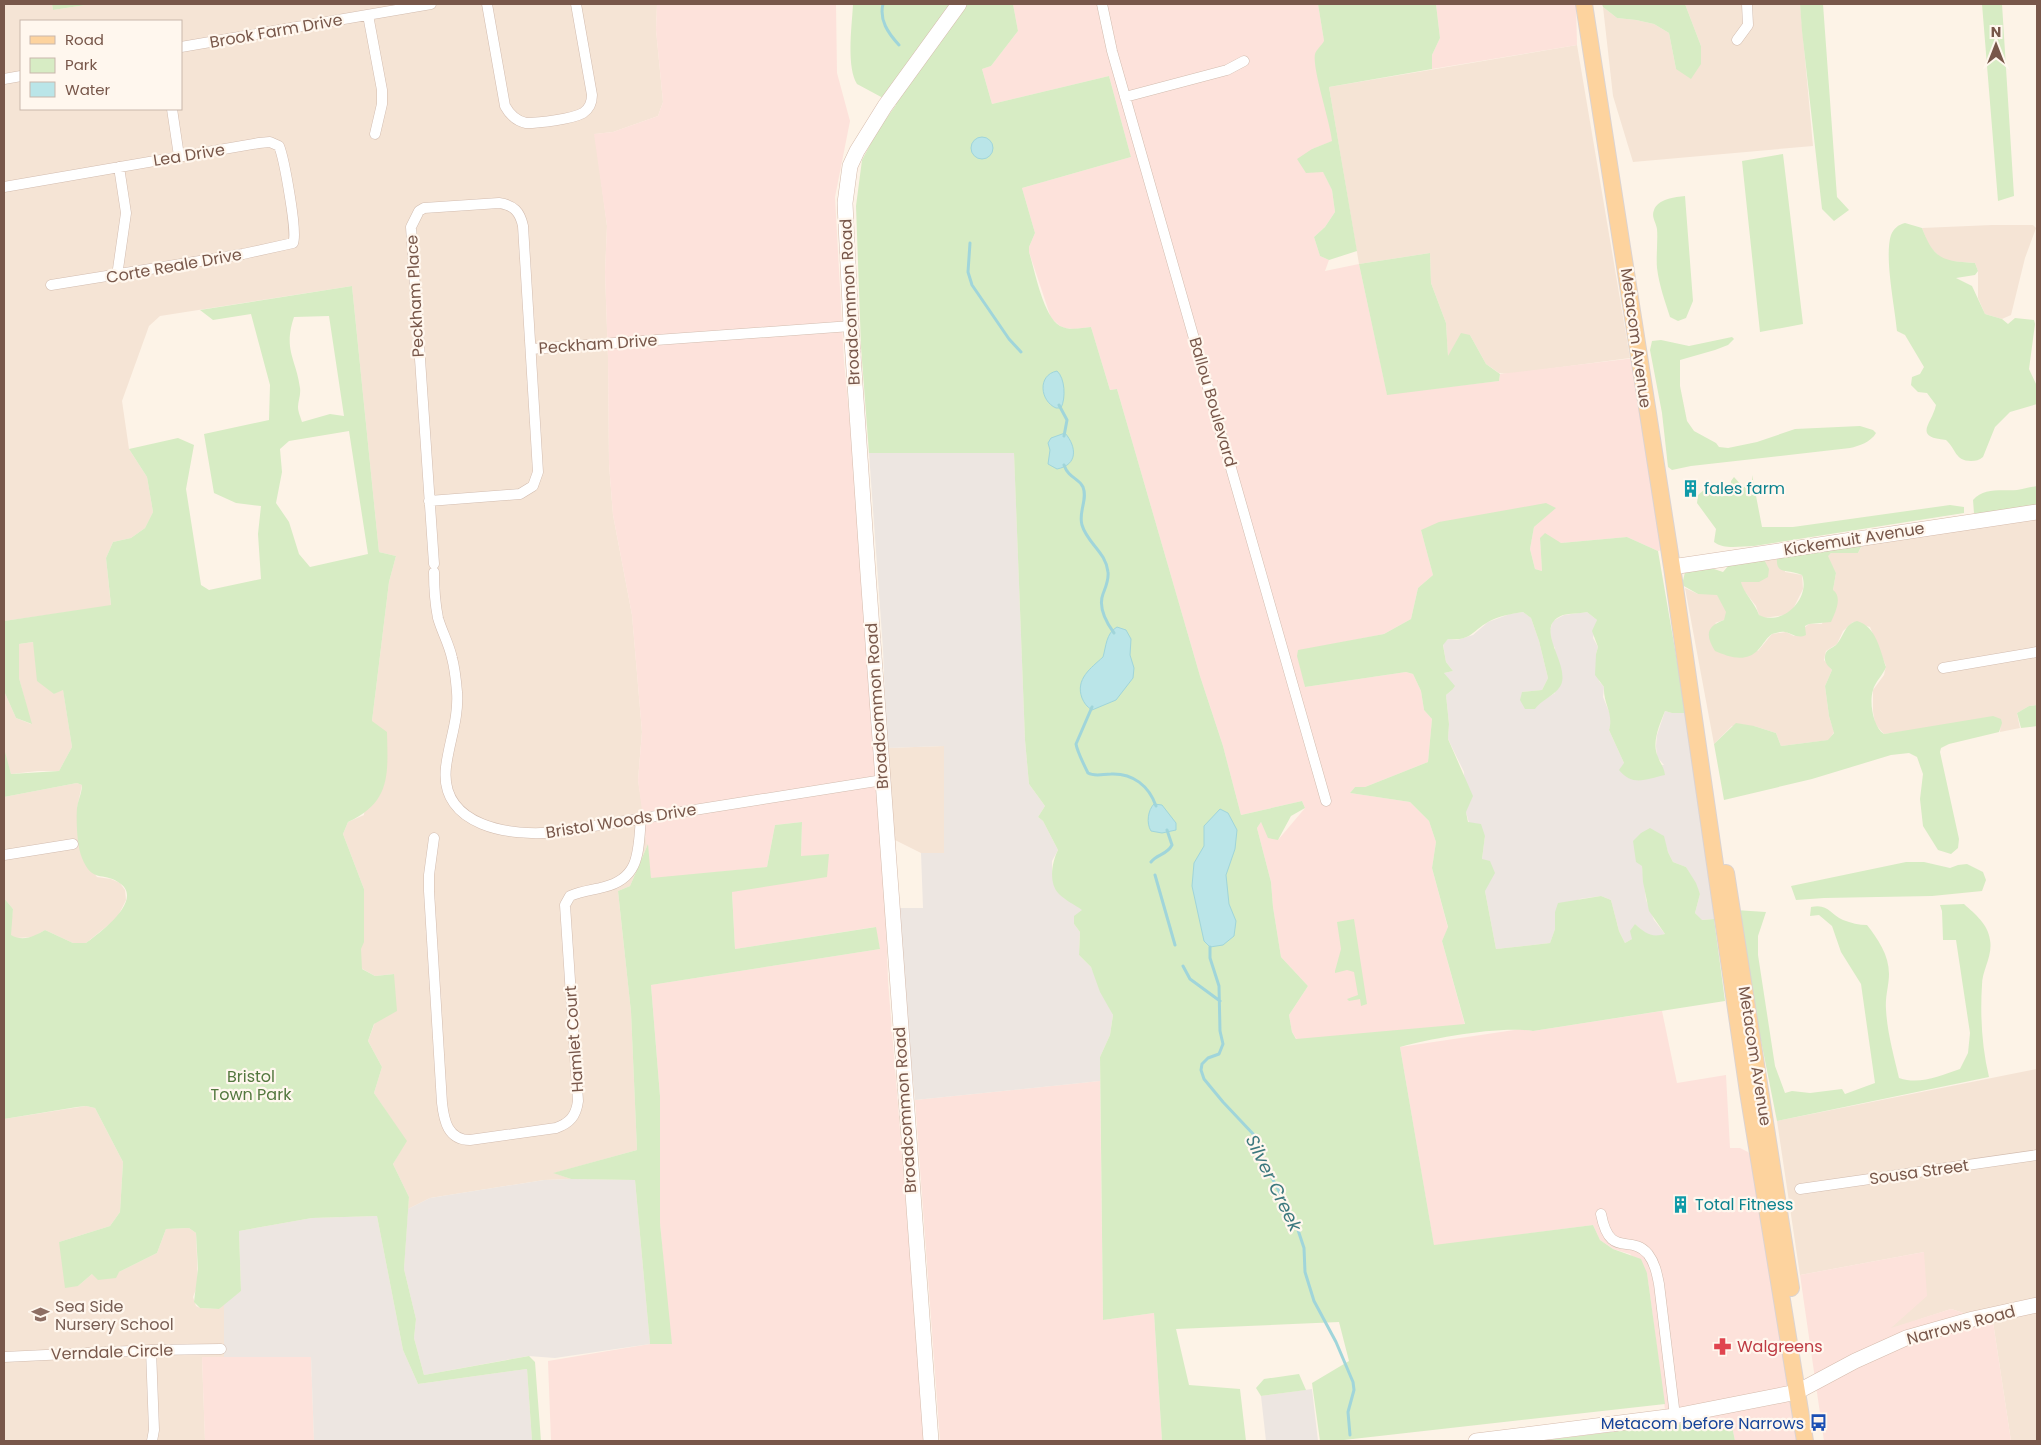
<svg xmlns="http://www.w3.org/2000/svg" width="2041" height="1445" viewBox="0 0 2041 1445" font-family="Poppins,sans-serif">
<rect width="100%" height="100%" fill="#fdf3e7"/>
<path fill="#f5e4d5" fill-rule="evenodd" d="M4,4H52L53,10L92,4H657L656,30L663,102L658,116L613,132L595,134L607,226L605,272L608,358L609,464L613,515L632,615L642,732L638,780L648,844L630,886L618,891L631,1012L637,1150L554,1173L571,1179L544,1180L430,1198L408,1209L409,1197L393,1164L406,1141L374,1093L382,1067L368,1041L393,974L375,976L359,967L364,889L343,834L348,822L364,815L372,721L389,582L396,556L379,552L352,286L160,316L149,326L122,401L129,449L147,477L153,512L145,528L131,538L113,542L106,558L111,606L4,621ZM21,21H181V109H21Z
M1685,4H1800L1813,146L1633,162L1613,96L1603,7L1617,18L1636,20L1654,24L1669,33L1676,69L1701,46Z
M1577,45L1630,358L1508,374L1499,373L1486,364L1470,335L1448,357L1446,323L1431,283L1430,253L1359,264L1329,87Z
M1992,225H2033L2036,228L2025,258L2011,315L2002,319L1985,314L1978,298V271L1975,263L1949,261L1941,258L1929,246L1922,228Z
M2037,514V705L2029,706L2017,713L2020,728L2000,732L2001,719L1884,734L1875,724L1873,711V690L1884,675L1886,666L1870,627L1853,622L1843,631L1837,644L1826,651L1825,655L1824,660L1832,670L1825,686L1829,716L1834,732L1829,740L1781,746L1776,733L1754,726H1732L1714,744L1685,588L1698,594H1717L1727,612V617L1724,620L1715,623L1758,651L1772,634L1786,632L1794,636L1809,624H1822L1833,590L1836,573L1827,556L1831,553H1858L1862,546Z
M1782,547L1785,572L1802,575L1803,589L1793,609L1786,615L1763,618L1759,615L1756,606L1742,588L1741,582H1759L1760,552Z
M33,642L54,694L63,689L72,747L59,771H38L11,774L4,753V691L16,718L31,724L19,678V644Z
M944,746V854L921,853L893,839L887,748Z
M77,783L82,785L77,808V827L82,857L97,877L111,879L120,883L125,890L126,900L117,918L86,943H73L45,930L33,937L15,938L11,936L10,931L13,909L4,898V797Z
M2037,1069V1441H2011L1993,1322L1951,1309L1890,1329L1924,1252L1800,1275L1777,1121Z
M86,1106L95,1108L123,1162L120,1212L110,1226L59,1242L78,1286L92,1274L119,1272L157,1253L166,1229L189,1228L196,1233L198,1284L193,1297L196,1306L200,1308L219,1309L224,1303V1357H202L205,1441H4V1119Z"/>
<path fill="#fde2db" d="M657,4H836L837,73L850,121L835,197L844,361L862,550L884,865L888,981L925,1441H551L548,1361L650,1344H671L660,1223V1096L651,985L880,949L875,927L735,949L732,892L801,856L802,822L775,825L767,867L651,879L638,780L642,732L632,615L613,515L609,464L608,358L605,272L607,226L594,134L613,132L658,116L663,102L656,30Z
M1013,4H1318L1324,41L1318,79L1331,124L1333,141L1312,149L1332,190L1335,212L1325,227L1314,237L1320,256L1329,260L1325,271L1359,264L1387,394L1499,381L1500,374L1635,358L1666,549L1658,551L1627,537L1561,543L1540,538L1542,571L1535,569L1530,549L1534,527L1555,508L1421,530L1433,575L1418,588L1411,619L1384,634L1298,651L1305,687L1406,672L1413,674L1421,691L1424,710L1432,719L1428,762L1365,787H1355L1350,793L1410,802L1429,821L1436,842L1432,868L1448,928L1442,941L1465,1025L1297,1040L1292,1032L1289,1015L1308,986L1281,957L1273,907L1271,882L1257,828L1261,822L1278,840L1305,808L1302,801L1241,815L1223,746L1200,676L1117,389L1110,390L1091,327L1074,329L1065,328L1060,326L1051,318L1029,252V247L1035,233L1022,188L1131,157L1109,76L992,104L982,69L991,66L1018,31Z
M1436,4H1576L1577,45L1432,69V55L1440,38Z
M1662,1011L1677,1083L1726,1075L1730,1148H1740L1748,1152L1754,1159L1797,1441H1735L1731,1421L1667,1425L1647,1273L1630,1254L1613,1249L1600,1240L1593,1225L1434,1246L1400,1047L1521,1029L1533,1031Z
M1100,1081L1103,1320L1154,1313L1162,1441H940L915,1100Z
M1924,1252L1927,1296L1891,1328L1951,1309L1993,1322L2011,1441H1824L1800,1275Z
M311,1356L314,1441H205L202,1357Z"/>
<path fill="#ede6e1" d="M1014,452L1025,740L1029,784L1045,806L1038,817L1043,821L1058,850L1052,861V872L1083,910L1074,924L1080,932L1079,955L1091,967L1113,1015L1110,1035L1100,1057V1081L915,1100L905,1002L900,908H923L921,853H944V746L887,748L883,649L869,453Z
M1523,612L1531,618L1539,641L1548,678L1542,690L1522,692L1540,702L1555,693V648L1552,644L1550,630L1553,621L1564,615L1587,612L1597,620L1593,638L1598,647L1596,654L1599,681L1604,687L1603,697L1612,719L1609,730L1624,763L1664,765L1657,757L1656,746L1657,735L1665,711L1672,713H1686L1707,849L1714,919L1701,920L1695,913L1700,894L1686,867L1673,862L1668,852L1663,836L1642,866L1646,900L1654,920L1665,934L1655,937L1644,933L1635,924L1632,939L1625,943L1619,931L1611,900L1601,896L1580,899L1555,912V929L1550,943L1496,949L1485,891L1482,859L1485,836L1469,823L1466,812L1464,772L1448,739L1449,724L1446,695L1452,690L1449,681L1444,673L1453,671L1446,662L1443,644L1448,639L1457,640L1473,635L1488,622L1510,614Z
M571,1179L635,1180L650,1344L555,1358L528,1356L424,1375L414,1338L416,1319L404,1269L408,1209L430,1198L544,1180Z
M377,1216L403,1350L418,1384L527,1369L532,1441H314L311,1357H224V1303L241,1291L239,1231L312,1218Z
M1312,1389L1318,1441H1266L1261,1396Z"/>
<path fill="#d7ecc4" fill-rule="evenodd" d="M52,4H92L53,10Z
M853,4H1013L1018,31L991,66L982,69L992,104L1109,76L1131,157L1022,188L1035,233L1029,247V252C1035,271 1043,316 1060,326C1070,331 1081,328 1091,327L1110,390L1117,389L1200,676L1223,746L1241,815L1302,801L1305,808L1291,816L1278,840L1268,838L1261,822L1257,828L1271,882L1273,907L1281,957L1308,986L1289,1015L1292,1032L1296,1039L1465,1024L1442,941L1448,927L1432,868L1436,842L1429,821L1410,802L1350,793L1355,787H1365L1428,762L1432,719L1424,710L1421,691L1413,674L1406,672L1305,687L1297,656L1298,650L1384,634L1411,619L1418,588L1433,575L1421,530L1439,522L1546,503L1556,508L1534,527L1530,549L1535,569L1542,571L1540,538L1545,533L1561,543L1627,537L1658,551L1686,713H1672L1665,711C1660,724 1651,743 1658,757C1661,765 1664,767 1665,775C1646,779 1633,787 1619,770L1624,763L1609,730C1614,713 1603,704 1604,687L1595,675L1596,654L1598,647L1592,631L1597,620L1587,612C1579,614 1570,613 1563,615C1533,626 1567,660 1562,682C1559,694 1542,699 1535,709H1525L1520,700L1522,692L1542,690L1548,678L1539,641L1531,618L1523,612C1511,614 1498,616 1488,622C1471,632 1471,641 1448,639L1443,645L1446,662L1453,671L1444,673L1455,686L1452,690L1446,695L1449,724L1448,739L1473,796L1466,812L1468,822L1481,824L1485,836L1482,859L1490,861L1495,873L1485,891L1496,949L1550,943L1555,929V912L1558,903L1601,896L1611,900L1619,931L1625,943L1632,939L1630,931L1635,924C1645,933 1651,938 1665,934L1649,911L1643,882L1642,866L1636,862L1633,841L1641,833L1650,828L1664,836L1668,852L1673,862L1686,867L1696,883L1700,894L1695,913L1702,920L1714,919L1725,1001L1533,1031C1499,1026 1434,1038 1400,1047L1434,1245L1593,1225L1600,1240L1613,1249L1641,1259L1647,1273L1665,1404L1335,1441H1320L1312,1383L1349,1361L1339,1322L1176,1329L1189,1385L1240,1389L1246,1441H1162L1154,1313L1103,1320L1100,1057L1110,1035L1113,1015L1100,992L1091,967L1079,955L1080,932L1074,924V916L1082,910C1075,905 1065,900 1059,894C1048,883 1052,862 1058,850L1043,821L1038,817L1045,806L1029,784L1025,740L1014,453H869L861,347L856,206L862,160L878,130L896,105L857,84C846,66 852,26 853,4Z
M1318,4H1436L1440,38L1432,55V69L1329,87L1357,251L1329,260L1320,256L1314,237L1325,227L1335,212L1332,190L1323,172L1306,173L1297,159L1312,149L1332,141C1330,121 1312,69 1315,54C1316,50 1322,45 1324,41Z
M1602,4H1685L1701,46V64L1691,79L1676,69L1669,33L1654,24L1636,20L1617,18L1603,7Z
M1800,4H1823L1837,197L1849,210L1834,221L1822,209L1802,31Z
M1982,4H2002L2014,196L1998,201Z
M1783,154L1803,324L1760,332L1742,161Z
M1685,196L1693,301L1686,318L1678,321L1670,317C1665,301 1659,285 1657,268C1656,255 1658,241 1657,229C1656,222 1651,217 1654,210C1658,199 1675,197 1685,196Z
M1905,223L1922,228C1934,260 1943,261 1975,263L1978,271L1975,275L1956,278L1972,286L1985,314L2002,319L2008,324L2015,318L2034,320L2035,324L2029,369L2037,386V404L2010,412L1995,427L1983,457C1979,460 1976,461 1971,461C1955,461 1956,449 1946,440C1912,437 1932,424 1936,405L1927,393L1918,392L1911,385L1912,377L1920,374L1924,367L1905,335L1897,331C1895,308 1884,256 1891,235C1894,228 1898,225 1905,223Z
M1430,253L1431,283L1446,323L1448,356L1461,333L1470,335L1486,364L1500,374L1499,381L1387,395L1359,264Z
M352,286L379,552L396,556L389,582L372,721L387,732C388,775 391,802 348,822L343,834L364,889V942L361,949L362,969L375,976L394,974L397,1011L374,1024L368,1041L382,1067L374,1093L407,1141L393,1164L409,1197L404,1269L416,1319L414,1338L424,1375L529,1356L535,1362L541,1441H532L527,1369L418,1384L403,1350L377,1216L312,1218L239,1231L241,1291L219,1309L200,1308L194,1302L198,1269L196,1233L189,1228L166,1229L157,1253L119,1272L116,1278L98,1280L92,1274L78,1286L65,1288L59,1242L110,1226L120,1212L123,1162L95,1108L86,1106L77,1107L4,1119V898L13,909L11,935C23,942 35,936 45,930L73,943H86C98,934 147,899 118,882C103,872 92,883 82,858C77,847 76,820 77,808C78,800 82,793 82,785L77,783L4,797V753L5,752L11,774L59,771L72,747L63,690L54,694L37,681L33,642L19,644V678L32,724L16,718L4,691V621L111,605L106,558L113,542L131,538L145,528L153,512L147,477L129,449L178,438L194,445L186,489L201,585L209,590L261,579L258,534L261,506L236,503L214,493L204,434L269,420L270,385L251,314L213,320L200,310ZM329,316L344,416L330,414L302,422C301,418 298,412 298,407C298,401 301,395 300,388C296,358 283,350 294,317ZM349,431L368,554L310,567L299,554L289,522L276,503L282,472L280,449L289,441Z
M1732,337L1734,339L1728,345L1715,350L1680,360V386L1687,421L1694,431L1716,443L1719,447L1728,448L1757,442L1795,429L1860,426L1873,430L1876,433C1871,442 1859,446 1850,448L1691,466L1672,470L1668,467L1662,413L1650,350L1652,341L1661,340L1689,346Z
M1752,475L1762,527H1793L1950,505L1964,507V513L1754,546C1741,546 1724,550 1714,542L1716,529L1697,503L1698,495L1705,489L1714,487L1718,496H1732L1731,481L1734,477L1743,487H1752Z
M2037,486V505L1977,515L1974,513L1973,500C1984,487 2002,491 2017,490C2023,489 2031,487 2037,486Z
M1862,545L1858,553H1831L1828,556L1836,573L1833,590C1843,597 1835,613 1831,622L1809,624L1805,626L1806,635C1798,639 1793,634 1785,632C1780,631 1776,633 1772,634C1766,638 1763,645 1758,650C1746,663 1729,657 1715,651C1706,636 1705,627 1724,620L1726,612L1717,595L1698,594L1682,585L1685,572L1702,565L1723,572L1734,559L1760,552L1769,569L1768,577L1759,582H1741C1743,592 1755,603 1759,615C1782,627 1811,599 1802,575C1785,568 1773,577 1778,551Z
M1857,621C1876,626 1880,650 1886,667C1883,675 1875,682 1873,690C1869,702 1873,727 1884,734L1993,716L2001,719L2002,723L1999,732L1949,744L1941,748L1940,752L1959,839L1958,848L1951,854L1938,850L1923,826L1920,799L1923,774L1917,757L1909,753L1891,755L1812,779L1724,800L1714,744L1736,723L1754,726L1776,733L1781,746L1828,740L1834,733L1829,716L1825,686L1832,670C1828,666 1824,663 1825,656C1826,649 1831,649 1836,645C1844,637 1844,624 1857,621Z
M2037,705V726L2021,728L2017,713L2029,706Z
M802,822L801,856L829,854L827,877L732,892L735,949L876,927L880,949L651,985L660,1096V1223L672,1344H650L635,1180L571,1179L553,1173L637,1150L631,1012L618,891L630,886L648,844L651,878L767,867L775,825Z
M1906,862H1924L1950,868L1958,865L1967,864L1983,872L1986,880L1982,891L1932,896L1824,898L1796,900L1791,886Z
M1964,904C1975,914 1988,924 1990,940C1993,956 1982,970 1982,985C1980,1016 1982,1048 1989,1077L1777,1121L1735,910L1766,912L1758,936V955L1775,1066L1785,1093L1792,1091L1810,1093L1842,1089L1845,1094L1875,1083L1861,984L1841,952L1832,926L1819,915L1810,916L1811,907C1828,903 1830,914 1843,920C1851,923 1859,925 1867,925C1878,939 1889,955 1889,974C1889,985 1885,997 1886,1009C1887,1032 1894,1056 1899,1078C1920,1085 1939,1076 1960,1069L1968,1053L1970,1033L1956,940H1943L1942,911L1940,905Z
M1354,919L1367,1004L1361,1006L1360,999L1349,1001L1347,999L1358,995L1354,972L1347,970L1335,973V971L1341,949L1337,922Z
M1299,1374L1306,1390L1261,1396L1256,1388L1264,1379Z
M1731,1421L1735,1441H1540L1667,1425Z"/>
<path fill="#bae5e8" stroke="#a0d5da" d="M971 148a11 11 0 1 1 22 0a11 11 0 1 1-22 0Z
M1057,371C1065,378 1066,398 1061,408H1056C1040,401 1037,375 1057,371Z
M1065,433C1077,447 1078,465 1057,469L1048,464L1050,450L1048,443L1051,438Z
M1117,627L1126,630L1131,639L1130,655L1134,668L1133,678L1116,700L1092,710C1087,707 1084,703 1082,698C1075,679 1091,668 1103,657C1106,647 1106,633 1117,627Z
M1154,804L1162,805L1176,823V830L1162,833L1151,831C1146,823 1148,810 1154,804Z
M1220,809L1228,813L1237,830L1235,849L1226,875L1229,904L1236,921L1234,936L1223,945L1210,947L1204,941L1192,886L1194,863L1204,846V826Z"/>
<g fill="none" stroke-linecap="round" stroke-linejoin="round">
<path stroke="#a0d5da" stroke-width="3" d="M883,4C879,20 888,33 899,45
M970,243L968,272L972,285L1009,339L1021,352
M1059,405L1067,420L1064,436
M1064,465C1069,479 1078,477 1083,487C1088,500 1078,512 1082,525C1087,543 1106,552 1108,572C1109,580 1106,586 1103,594C1098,607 1106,622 1114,633
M1092,707L1076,744C1077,750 1085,767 1088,773C1095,777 1103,774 1111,774C1133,773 1149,786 1156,806
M1151,862C1157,854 1167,855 1172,845L1167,830
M1155,875L1175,945
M1210,947V958L1219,986L1220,1031L1223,1044L1219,1054L1208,1058L1202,1064L1201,1070L1204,1079L1223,1102L1255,1136L1264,1163L1295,1221L1304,1248L1305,1272L1314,1301L1336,1342L1353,1382L1354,1390L1348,1412L1350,1435
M1183,966L1190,979L1220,1001"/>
<defs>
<path id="street" d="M487,4L505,106C510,115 516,121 526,123C540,123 572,119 583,113C589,109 592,102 592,95L576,4
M1102,4L1112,51L1326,801
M368,15L382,90V104L375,134
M1737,40L1748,25L1747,4
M181,47L431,4
M4,79L21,76
M1125,97L1227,70L1244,61
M172,109L179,156
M4,187L259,143L270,142L279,146C284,158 298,234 293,243L243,254L51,285
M117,276L126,213L119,167
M531,349L851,326
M429,501L520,494L533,486L538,472L523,226C520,212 514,205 499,203L424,208L419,211L411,227L434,564
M434,572C434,588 435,603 438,618C442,632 449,644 452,658C455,669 456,680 457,692C459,718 449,742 446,767C439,827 512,837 556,832L883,780
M1943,668L2037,652
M434,838L429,875V891L442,1103C444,1121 448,1140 470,1140L556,1128C570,1123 576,1116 578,1101L565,905L570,896C581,891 593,890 604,887C641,878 638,850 641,818
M4,855L73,844
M1800,1189L2037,1155
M1601,1214C1610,1260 1630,1233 1648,1254C1655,1263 1657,1274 1659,1284L1675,1416
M151,1350L154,1430L152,1441
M4,1357L151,1350L221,1349"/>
<path id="secondary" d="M1672,567L2037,512
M931,1441L868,574L851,326L845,203L850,166L857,151L885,106L959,4
M1476,1441L1675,1416L1797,1392L1855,1361L1906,1338L1973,1319L2037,1305"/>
<path id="primary" d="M1584,4L1672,567L1748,1092L1805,1441
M1726,873L1791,1288"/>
</defs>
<use href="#street" stroke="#d2bcaf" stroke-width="11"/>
<use href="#secondary" stroke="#d5bbac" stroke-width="16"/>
<use href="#primary" stroke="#dcd3d0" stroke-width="18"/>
<use href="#street" stroke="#fff" stroke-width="10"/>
<use href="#secondary" stroke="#fff" stroke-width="15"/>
<use href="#primary" stroke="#fdd39e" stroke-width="16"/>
</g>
<defs>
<symbol id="building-bare" viewBox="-9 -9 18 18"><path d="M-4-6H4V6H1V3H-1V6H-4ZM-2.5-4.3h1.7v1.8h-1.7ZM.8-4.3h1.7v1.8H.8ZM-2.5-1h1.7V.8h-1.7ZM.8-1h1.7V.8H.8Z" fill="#0f9aa8" stroke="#fff7ee" stroke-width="2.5" paint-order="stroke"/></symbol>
<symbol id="school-bare" viewBox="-9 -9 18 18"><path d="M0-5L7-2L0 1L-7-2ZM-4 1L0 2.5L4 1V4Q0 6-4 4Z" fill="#8d6e63" stroke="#fff7ee" stroke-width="2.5" paint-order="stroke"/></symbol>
<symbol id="pharmacy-bare" viewBox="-9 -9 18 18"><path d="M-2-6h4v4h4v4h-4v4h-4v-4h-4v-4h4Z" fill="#e0444e" stroke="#fff7ee" stroke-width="2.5" paint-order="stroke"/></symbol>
<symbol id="bus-bare" viewBox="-9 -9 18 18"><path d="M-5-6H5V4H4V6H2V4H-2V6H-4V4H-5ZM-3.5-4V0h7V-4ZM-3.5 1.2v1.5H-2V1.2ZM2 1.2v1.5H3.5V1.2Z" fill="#1a4fb4" stroke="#fff7ee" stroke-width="2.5" paint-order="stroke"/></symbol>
</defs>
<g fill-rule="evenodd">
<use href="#building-bare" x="1678" y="476" width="25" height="25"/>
<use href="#building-bare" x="1668" y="1192" width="25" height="25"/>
<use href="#school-bare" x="28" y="1302" width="25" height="25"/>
<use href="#pharmacy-bare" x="1710" y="1334" width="25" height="25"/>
<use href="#bus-bare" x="1806" y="1410" width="25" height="25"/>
</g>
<g text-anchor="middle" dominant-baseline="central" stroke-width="4.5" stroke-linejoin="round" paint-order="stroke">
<g font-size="16" fill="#78574a" stroke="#fff7ee">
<text transform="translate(276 31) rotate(-10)">Brook Farm Drive</text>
<text transform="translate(189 155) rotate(-9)">Lea Drive</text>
<text transform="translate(174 266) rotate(-10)">Corte Reale Drive</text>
<text transform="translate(415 296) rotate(-93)">Peckham Place</text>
<text transform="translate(850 302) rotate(-93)">Broadcommon Road</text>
<text transform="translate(1636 338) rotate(82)">Metacom Avenue</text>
<text transform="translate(598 344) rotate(-4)">Peckham Drive</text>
<text transform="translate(1213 402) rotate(74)">Ballou Boulevard</text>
<text transform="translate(1854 539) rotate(-9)">Kickemuit Avenue</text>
<text transform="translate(877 706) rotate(-94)">Broadcommon Road</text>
<text transform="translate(621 821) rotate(-9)">Bristol Woods Drive</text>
<text transform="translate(574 1039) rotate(-94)">Hamlet Court</text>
<text transform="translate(1755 1056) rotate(81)">Metacom Avenue</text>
<text transform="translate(905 1110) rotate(-94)">Broadcommon Road</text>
<text transform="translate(1919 1172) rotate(-8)">Sousa Street</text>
<text transform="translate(1961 1325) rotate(-15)">Narrows Road</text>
<text transform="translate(112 1352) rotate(-2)">Verndale Circle</text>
</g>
<g font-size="16" fill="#0d838f" stroke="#fff7ee" text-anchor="start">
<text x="1704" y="488">fales farm</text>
<text x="1695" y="1204">Total Fitness</text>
</g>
<g font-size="16" fill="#54783f" stroke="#fff7ee">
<text x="251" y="1076">Bristol<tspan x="251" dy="18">Town Park</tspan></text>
</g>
<g font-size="16" fill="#785e54" stroke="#fff7ee" text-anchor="start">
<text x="55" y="1306">Sea Side<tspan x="55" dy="18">Nursery School</tspan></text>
</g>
<g font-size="16" fill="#be3a42" stroke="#fff7ee" text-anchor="start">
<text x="1737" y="1346">Walgreens</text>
</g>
<g font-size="16" fill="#164399" stroke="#fff7ee" text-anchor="end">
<text x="1804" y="1423">Metacom before Narrows</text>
</g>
<g font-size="18" font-style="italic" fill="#3c787e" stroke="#fff7ee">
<text transform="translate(1274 1183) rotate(64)">Silver Creek</text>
</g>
</g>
<rect width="2041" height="1445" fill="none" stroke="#78574a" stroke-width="10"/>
<rect x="20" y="20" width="162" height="90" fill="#fff7ee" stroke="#c9b7ac"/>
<rect x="30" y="36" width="25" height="8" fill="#fdd39e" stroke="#c9b7ac"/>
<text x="65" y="45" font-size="15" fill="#78574a">Road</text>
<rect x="30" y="58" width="25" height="15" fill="#d7ecc4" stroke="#c9b7ac"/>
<text x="65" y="70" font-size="15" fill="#78574a">Park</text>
<rect x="30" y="82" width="25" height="15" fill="#bae5e8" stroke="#c9b7ac"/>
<text x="65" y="95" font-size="15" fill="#78574a">Water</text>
<g transform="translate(1996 45)" stroke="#fff7ee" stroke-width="4" paint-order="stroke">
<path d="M0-4L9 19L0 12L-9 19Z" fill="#78574a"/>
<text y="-8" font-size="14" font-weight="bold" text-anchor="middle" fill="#78574a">N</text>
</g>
</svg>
